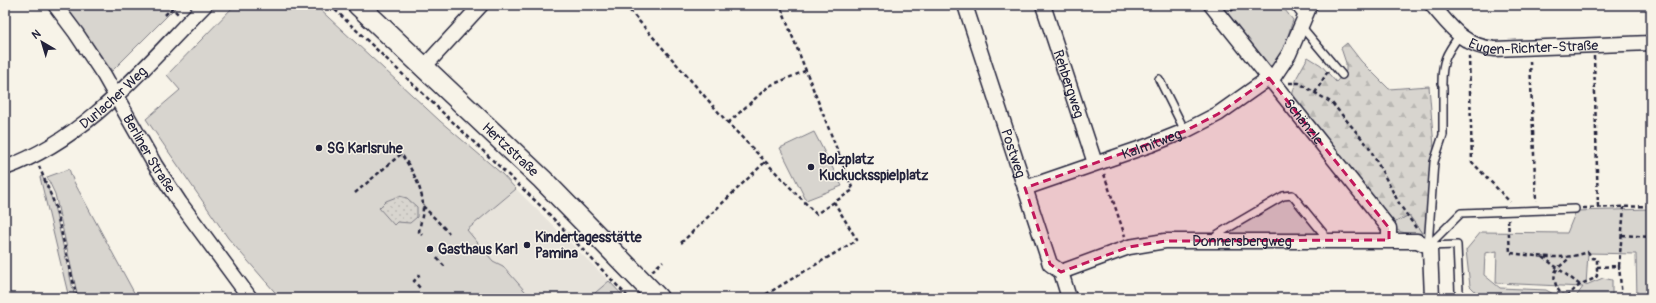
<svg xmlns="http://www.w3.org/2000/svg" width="1656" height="303" viewBox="0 0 1656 303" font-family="Pangolin,sans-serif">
<defs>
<pattern id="forest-firs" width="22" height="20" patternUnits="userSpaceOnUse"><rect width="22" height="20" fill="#d8d5cf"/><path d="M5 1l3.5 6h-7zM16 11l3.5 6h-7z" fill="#b9b7b3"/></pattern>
<pattern id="park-dots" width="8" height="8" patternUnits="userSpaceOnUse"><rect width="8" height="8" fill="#d8d5cf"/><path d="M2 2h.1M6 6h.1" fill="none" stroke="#b9b7b3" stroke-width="1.8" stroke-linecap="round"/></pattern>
</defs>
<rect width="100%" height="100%" fill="#f7f3e8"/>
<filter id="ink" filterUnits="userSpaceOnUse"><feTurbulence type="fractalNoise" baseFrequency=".025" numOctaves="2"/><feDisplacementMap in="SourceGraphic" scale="8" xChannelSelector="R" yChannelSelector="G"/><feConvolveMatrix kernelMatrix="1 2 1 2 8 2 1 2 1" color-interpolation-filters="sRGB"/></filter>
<g filter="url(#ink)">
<path fill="#e7e3db" d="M516,189L609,281L589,298H531L503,266L493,261L467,230Z"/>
<path fill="#d8d5cf" stroke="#7d7c85" d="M65,5H178L112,71Z
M235,5H315L440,121L502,174L516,189L467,230L493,261L503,266L531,298H280L228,238L146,119L180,90L167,75Z
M1220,5H1281L1293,20L1285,45L1273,65L1268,66Z
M814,132L842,186L806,200L780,148Z
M69,169L73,180L137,298H78L55,194L47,177Z
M42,176L49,191L54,206L75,298H69L40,177Z
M1291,198L1321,235L1227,237L1226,232L1281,200Z
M1651,209V298H1637L1636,254L1588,253L1586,285L1603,278L1612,280V298H1575L1583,287L1496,283L1497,251L1485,253L1484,275L1500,288L1546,290L1557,296L1556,298H1482L1470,286L1466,250L1481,232L1567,233L1576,211Z
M1409,215L1422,233C1410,234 1399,234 1390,225Z
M609,281L625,298H589Z"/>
<path fill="url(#forest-firs)" stroke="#7d7c85" d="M1347,43L1361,61L1389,89L1429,86L1434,147L1428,232L1422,233L1409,215L1390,225L1292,96L1297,77L1308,57L1321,65L1336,82L1346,71V63L1341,48Z"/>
<path fill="url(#park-dots)" stroke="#7d7c85" d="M399,196L407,198L417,207V217L410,223L397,222L394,225L379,208L386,201Z"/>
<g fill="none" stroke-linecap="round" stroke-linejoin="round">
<defs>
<path id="service" d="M1294,5L1304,18
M1301,26L1342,75
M1159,79L1185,131
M1442,83C1442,61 1446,54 1459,36
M1214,241L1218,234L1283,196L1292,195L1323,233L1324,240
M1428,246L1461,213L1575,209
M1428,246L1434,162L1443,135V87
M1428,246L1457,245L1459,291"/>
<g id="minor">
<path id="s1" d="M55,5L76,33L104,75L155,165L180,203L250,298"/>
<path id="s2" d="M965,5L1050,264L1061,272L1069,298"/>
<path id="s3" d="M1043,5L1095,163"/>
<path id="s4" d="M1211,5L1389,228V240"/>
<path id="s5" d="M1432,5C1451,27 1464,47 1495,49L1651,43"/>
<path d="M424,67L481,5"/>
<path d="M1271,81L1289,54L1310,5"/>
<path id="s6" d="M5,168C88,138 145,66 205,5"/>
<path id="s7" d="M1025,188L1150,145L1185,131L1218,114L1269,78"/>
<path id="s8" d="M1061,272L1129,247L1165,241H1417L1428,246L1430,249L1432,298"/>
</g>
<g id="secondary">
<path id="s9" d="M358,5L542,179L658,298"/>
</g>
</defs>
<use href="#service" stroke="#22223b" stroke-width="10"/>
<use href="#minor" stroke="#22223b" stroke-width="17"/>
<use href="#secondary" stroke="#22223b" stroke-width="23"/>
<path stroke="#22223b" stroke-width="2.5" stroke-dasharray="4 3" stroke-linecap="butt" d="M330,5L546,211L629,298
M625,5L728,123L816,214L853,190L780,5
M1231,11L1238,5
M165,15L172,8L178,14
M1469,56L1472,162L1510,202
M1594,56L1598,208
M1530,61L1536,201
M1289,83H1299L1332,103L1369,147L1400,205L1416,228
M1315,93L1328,71
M728,123L769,86L805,71
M39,166L55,205L77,298
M1104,174L1125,236
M355,193L401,154C411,167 423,189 423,207C423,215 420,224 419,232L422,235
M423,206L449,233
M1583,208L1651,206
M1508,219L1510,253C1537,256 1563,261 1588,252L1592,258L1597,259V276C1592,281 1586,281 1580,285C1574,289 1571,294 1565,297
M1622,235L1651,237
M681,243L765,162
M1543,257L1580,285
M437,258L445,267
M1619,266L1624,207
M1597,267L1619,266L1622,298
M652,271L663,261
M418,274L419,276L414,281L420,288
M1565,297C1557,292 1550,276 1558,268C1562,264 1566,262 1570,257
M760,298L857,240L834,202"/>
<use href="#service" stroke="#f7f3e8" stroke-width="7"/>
<use href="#minor" stroke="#f7f3e8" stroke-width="14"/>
<use href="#secondary" stroke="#f7f3e8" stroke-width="20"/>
</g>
</g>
<path fill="#c2185b" fill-opacity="0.2" stroke="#c2185b" stroke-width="3" stroke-dasharray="8 5" stroke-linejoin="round" d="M1269,78L1389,228V240L1165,241L1129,247L1061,272L1050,264L1025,188L1185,131L1218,114Z"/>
<g fill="#22223b" stroke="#f7f3e8" stroke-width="1.5">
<circle cx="319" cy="148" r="4"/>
<circle cx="811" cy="167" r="4"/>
<circle cx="527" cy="245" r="4"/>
<circle cx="430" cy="249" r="4"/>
</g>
<g text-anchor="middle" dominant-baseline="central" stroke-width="3" stroke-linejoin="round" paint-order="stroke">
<g font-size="14" fill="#22223b" stroke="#f7f3e8">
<text stroke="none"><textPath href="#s5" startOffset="118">Eugen-Richter-Straße</textPath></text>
<text stroke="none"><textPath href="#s3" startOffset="83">Rehbergweg</textPath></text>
<text stroke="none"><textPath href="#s6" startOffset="130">Durlacher Weg</textPath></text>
<text stroke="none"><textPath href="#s4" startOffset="149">Schänzle</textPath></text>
<text stroke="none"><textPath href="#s7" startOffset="134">Kalmitweg</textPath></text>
<text stroke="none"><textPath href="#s9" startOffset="210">Hertzstraße</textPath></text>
<text stroke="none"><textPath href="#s1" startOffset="176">Berliner Straße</textPath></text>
<text stroke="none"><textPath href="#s2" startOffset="156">Postweg</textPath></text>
<text stroke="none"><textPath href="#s8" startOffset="186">Donnersbergweg</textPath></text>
</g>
<g font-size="14" font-weight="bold" fill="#22223b" stroke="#f7f3e8" text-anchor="start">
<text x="327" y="148">SG Karlsruhe</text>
<text x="819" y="159">Bolzplatz<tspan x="819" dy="16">Kuckucksspielplatz</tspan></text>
<text x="535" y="237">Kindertagesstätte<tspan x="535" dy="16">Pamina</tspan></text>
<text x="438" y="249">Gasthaus Karl</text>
</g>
</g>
<rect width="1656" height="303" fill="none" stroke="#f7f3e8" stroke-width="20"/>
<rect x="10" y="10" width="1636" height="283" fill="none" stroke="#22223b" stroke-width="1.5" filter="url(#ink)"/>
<g transform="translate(42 42) rotate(322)" stroke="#f7f3e8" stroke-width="3" paint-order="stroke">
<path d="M0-3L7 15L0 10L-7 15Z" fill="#22223b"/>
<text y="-6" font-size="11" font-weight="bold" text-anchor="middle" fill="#22223b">N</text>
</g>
</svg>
